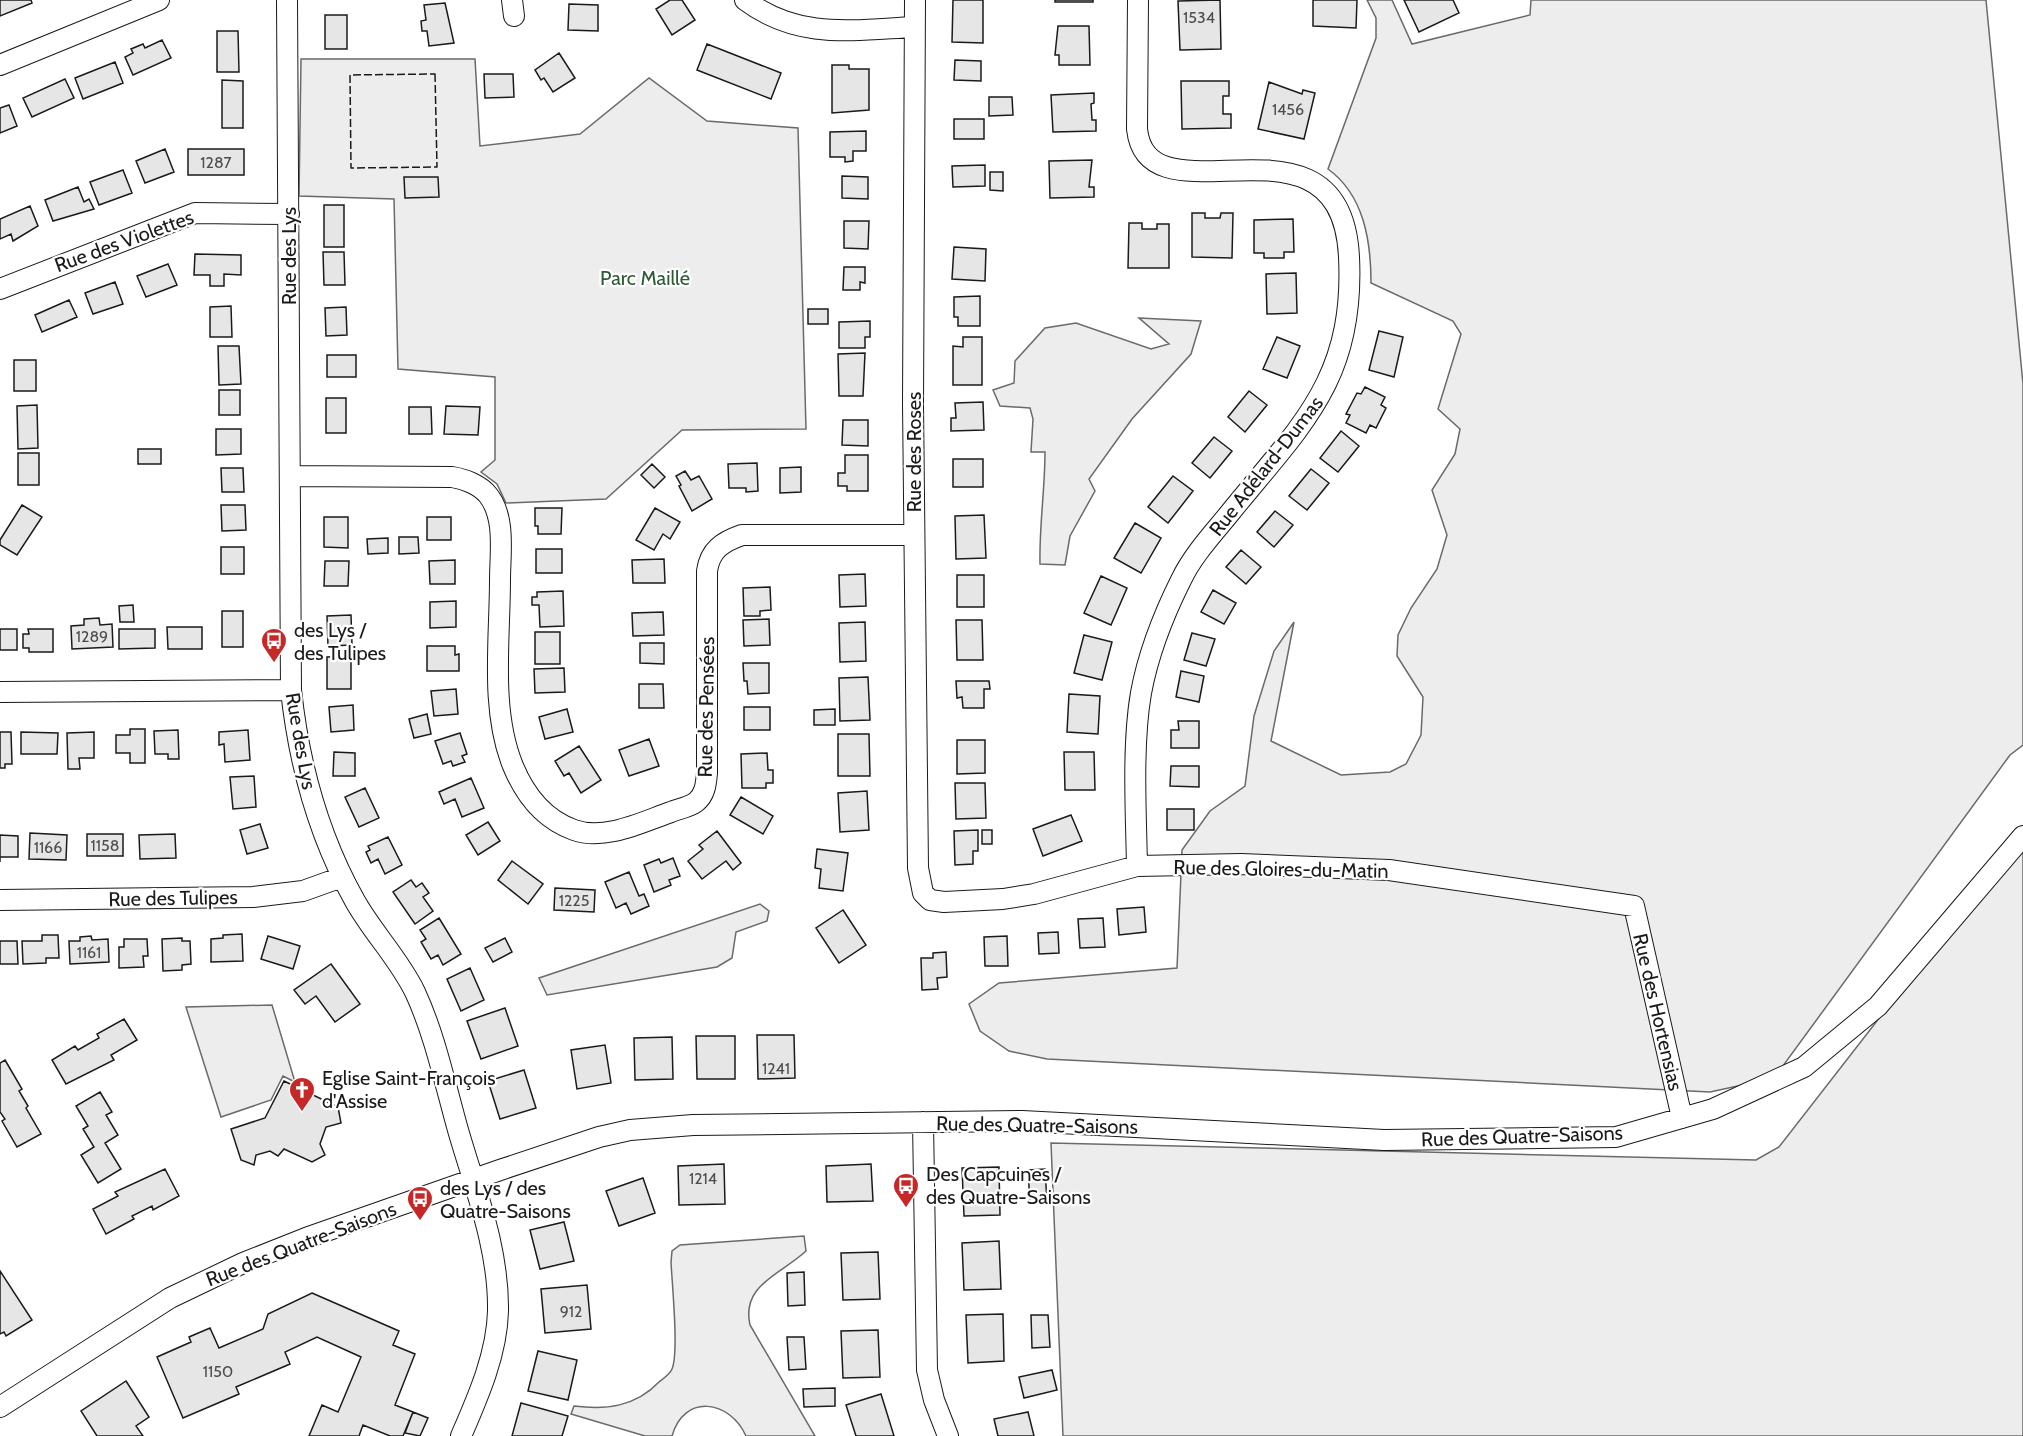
<svg xmlns="http://www.w3.org/2000/svg" width="2023" height="1436" viewBox="0 0 2023 1436" font-family="Cabin,sans-serif">
<rect width="100%" height="100%" fill="#fff"/>
<path fill="#ededed" stroke="#6a6a6a" stroke-width="1.5" d="M1367,0H1392L1412,44L1530,15L1531,0H1986L2023,384V745L2010,755L1780,1070L1747,1084L1710,1092L1047,1059L1009,1051L980,1031L969,1004L999,983L1177,968L1182,850L1210,811L1245,786L1254,716L1274,651L1294,622L1271,741L1341,775L1390,772L1406,764L1421,735L1423,697L1397,656L1398,635L1411,608L1437,569L1447,535L1432,490L1455,454L1460,429L1438,409L1461,334L1453,321L1371,283C1371,241 1364,195 1328,169L1376,38V18Z
M301,59H475L480,146L580,134L649,78L707,121L798,128L806,429L682,430L606,499L506,503L497,484L481,472L495,460V377L398,369L394,199L299,196Z
M1139,318L1201,321L1191,354L1132,419L1089,479L1095,491L1070,536L1065,565L1040,564C1039,527 1045,490 1045,452H1031L1033,419L1030,408L1000,406L993,390L1014,383L1015,361L1045,328L1076,323L1151,349L1169,344Z
M2013,846H2023V1436H1063L1051,1143L1756,1160L1779,1147Z
M760,904L769,911L767,921L736,932L732,958L717,967L547,995L539,978Z
M272,1005L295,1082L283,1076L271,1100L221,1117L186,1007Z
M804,1236L806,1251C780,1275 741,1285 750,1325L815,1436H746C730,1400 684,1393 672,1436H645L571,1414L574,1406C606,1410 635,1407 659,1382C663,1379 670,1374 672,1369C679,1353 672,1283 671,1262L672,1251L680,1245Z"/>
<path fill="#e6e6e6" stroke="#1a1a1a" stroke-width="1.5" d="M0,0H31L32,3L0,16Z
M670,0H682L695,20L672,35L656,9Z
M953,0H983V43L952,42Z
M1055,0H1093V2H1055Z
M1220,0L1221,49L1180,50L1178,1Z
M1313,0H1357L1356,28L1313,26Z
M1404,0H1453L1459,13L1419,32Z
M445,3L454,43L429,46L427,31H422L421,21L426,20L424,5Z
M569,4L598,5V31L568,30Z
M325,15H347V49H325Z
M1058,26H1089L1090,65H1059V55H1055Z
M217,31H238L239,72H217Z
M162,40L171,58L133,75L125,57L133,53L131,49L143,44L145,48Z
M707,44L781,73L771,99L697,70Z
M559,53L575,78L553,92L544,78L541,80L535,70Z
M955,60L981,61V81L954,80Z
M115,62L123,83L83,99L75,78Z
M832,65H849V69H869V110L832,113Z
M484,74H513L514,97L485,98Z
M65,79L74,98L32,117L23,98Z
M222,80L243,81V128H222Z
M1181,81H1229V96H1223V114H1231V128L1182,129Z
M1269,82L1302,94L1303,90L1315,93L1304,139L1258,129Z
M1094,93V103L1091,104L1092,120H1096V131L1053,132L1051,95Z
M989,97H1012L1013,115L989,116Z
M9,105L17,126L0,133V108Z
M954,119H984V139H954Z
M866,131V151H853V161L845,162V157H830V132Z
M165,149L174,172L145,183L136,161Z
M188,149H244V175H188Z
M1092,160L1089,187H1094V197L1050,198L1049,161Z
M985,165V186L953,187L952,166Z
M123,170L132,193L99,205L90,182Z
M990,172H1003V191L990,190Z
M842,176L868,177V199L842,198Z
M404,177H438L439,197L405,198Z
M78,187L84,202L89,199L94,209L53,221L45,200Z
M324,205H344V247H324Z
M30,206L38,226L13,241L11,234L0,239V219Z
M1192,213H1205V218H1220L1221,213H1233L1232,258L1192,257Z
M1293,219L1294,252H1284V258H1264V253H1254V220Z
M844,221H869L868,249L844,248Z
M1129,223H1142V229H1157V224H1169V268H1128Z
M954,247L986,249L985,281L952,279Z
M323,252H344L345,285H324Z
M195,254L241,255V275L224,274V286H210V275H194Z
M168,264L177,285L146,297L137,276Z
M844,267H865V283L860,282V290H843Z
M1296,273L1297,313L1267,314L1266,274Z
M115,282L123,304L93,314L85,293Z
M980,296V326H958V317H954V297Z
M69,300L77,317L42,332L35,315Z
M231,306L232,337H210V307Z
M346,307L347,335L326,336L325,308Z
M808,309H828V324H808Z
M870,321V337H865V348H839V322Z
M1379,331L1403,337L1394,377L1369,370Z
M963,337H982V385H953V346L963,347Z
M1277,337L1300,346L1287,378L1263,369Z
M218,346H239L241,384L219,385Z
M865,353L863,396H839L838,354Z
M327,355H356V377H327Z
M14,360H36V391H14Z
M1365,387L1385,397L1381,405L1386,408L1376,428L1370,425L1366,433L1346,423L1350,415L1346,414L1357,393L1361,394Z
M219,390H240V415H219Z
M1249,391L1267,405L1245,432L1228,417Z
M326,398H346V433H326Z
M983,402L984,430L951,431V418H956L955,403Z
M37,405L38,448L18,449L17,406Z
M446,406L480,407L478,435L444,434Z
M409,407H431L432,434H409Z
M843,420H868V446L842,445Z
M216,429H241V454L216,455Z
M1341,431L1359,446L1338,472L1320,458Z
M1214,437L1232,451L1210,478L1192,463Z
M138,449H161V464H138Z
M18,453H39V485H18Z
M845,455H868V491H847V486H838V473H845Z
M953,459H983V487H953Z
M757,463L758,491L746,492V488H729L728,464Z
M652,464L665,477L654,488L641,475Z
M801,467V492L780,493V468Z
M221,468H243L244,492H222Z
M1311,469L1329,483L1307,510L1289,496Z
M685,471L691,480L699,476L712,499L692,511L679,486L681,485L676,476Z
M1173,476L1193,491L1168,523L1148,507Z
M22,505L42,517L17,555L0,545V540Z
M221,505H245L246,530L222,531Z
M535,508H562L561,534H538V526H535Z
M655,508L680,522L670,539L663,534L654,550L636,540Z
M1275,511L1293,525L1274,547L1257,532Z
M984,515L986,558L956,559L955,516Z
M324,517H348V548L324,547Z
M427,517H451V540H427Z
M1135,523L1161,538L1141,573L1114,558Z
M399,537H418L419,553L399,554Z
M388,538V553L368,554L367,539Z
M221,547H244V574H221Z
M536,549H562V573H536Z
M1241,550L1261,567L1246,584L1226,567Z
M664,559L665,583H633L632,560Z
M455,560V584H430L429,561Z
M325,561H349L348,586H324Z
M865,574L866,606L840,607L839,575Z
M957,575H984V607H957Z
M1101,576L1127,588L1111,625L1084,613Z
M770,587L771,610L760,611V616H744L743,588Z
M1213,590L1236,603L1224,624L1201,612Z
M563,591L564,626L540,627L539,605H532V597H537V592Z
M456,601V627L430,628V602Z
M133,605L134,622H120L119,606Z
M222,611H243V647H222Z
M663,612L664,635L633,636L632,613Z
M351,615L352,645L328,646L327,616Z
M99,618L100,625L112,624L113,647L72,649L71,626L84,625V619Z
M769,619L770,645L744,646L743,620Z
M956,620H982L983,660H957Z
M865,622L866,661L840,662L839,623Z
M167,627H202V649H168Z
M0,629H17V650H0Z
M28,629H53V652H29V648H23V634H29Z
M119,629H155V648L119,649Z
M535,632H560V664H535Z
M1192,633L1215,639L1206,666L1184,660Z
M1084,635L1112,642L1102,680L1074,673Z
M640,643H664V664L640,663Z
M427,646H455V655L459,654V671H427Z
M351,656V689H327V657Z
M743,663H769V693L748,694L747,681H744Z
M564,668L565,692L535,693L534,669Z
M1181,671L1204,676L1199,702L1176,697Z
M868,677L870,720L840,721L839,678Z
M956,681H989L990,689H984V708H963L962,697L957,698Z
M639,684H663L664,708H639Z
M456,689L458,714L434,716L431,691Z
M1069,694L1100,696L1098,734L1067,732Z
M353,705L354,730L331,732L329,707Z
M744,707H770V730H744Z
M567,709L573,732L545,739L539,717Z
M835,709V725H814V710Z
M427,714L431,734L414,738L409,719Z
M1178,721H1199V748H1171V730H1179Z
M130,729H145V763H130V753H116V735H130Z
M178,730L179,759H168V754H155L154,731Z
M248,730L250,760L225,762L224,744L219,745V732Z
M0,732H11L12,764H5V768H0Z
M21,732L58,733L57,754H21Z
M94,732V758H79L80,769H68L67,733Z
M460,733L467,754L462,756L465,762L453,766L451,761L443,764L435,741Z
M838,734H869L870,776H838Z
M649,739L659,766L629,776L619,750Z
M957,740H985V773L957,774Z
M579,746L601,780L581,793L569,773L564,776L555,761Z
M334,752L355,753V776H333Z
M1064,752H1094L1095,790H1065Z
M767,753L768,770H773V783H766V788H742L741,754Z
M1171,766H1199V787L1170,786Z
M254,776L256,807L233,809L230,777Z
M471,778L484,808L462,817L455,799L444,804L439,792Z
M955,783H985L986,818L956,819Z
M365,788L379,818L359,827L345,797Z
M867,791L869,830L840,832L838,793Z
M741,797L773,816L763,834L730,815Z
M1167,809H1194V830H1167Z
M1071,815L1082,841L1043,856L1033,829Z
M488,822L500,841L478,855L466,835Z
M260,824L268,848L247,854L240,830Z
M978,830V851H973V864L955,865L954,831Z
M982,830H992V844H982Z
M717,831L741,863L733,870L726,861L702,879L688,861L703,849L699,845Z
M30,833L67,835L66,860L29,859Z
M87,834H123V856H87Z
M175,834L176,858L140,859L139,835Z
M0,835L18,836V857H0V862Z
M388,837L402,865L385,874L378,859L371,863L366,852L370,850L368,846Z
M817,849L848,853L843,891L819,888L821,869L815,868Z
M673,858L680,876L669,880L671,885L654,892L644,865L659,859L661,863Z
M512,861L543,884L528,904L498,880Z
M629,872L639,896L644,894L649,906L631,914L626,903L616,908L605,882Z
M411,880L416,887L422,883L429,893L423,897L433,911L415,924L393,892Z
M555,888L595,890L594,912L554,910Z
M1144,907L1146,932L1119,935L1117,909Z
M843,910L866,945L839,963L816,928Z
M439,918L461,954L443,965L438,955L431,959L421,942L426,939L420,930Z
M1103,918L1105,947L1080,948L1078,919Z
M1058,932L1059,953L1039,954L1038,933Z
M242,934L243,961L211,962V939L223,938V935Z
M42,935H58L59,958H46V963L23,964L22,941H42Z
M91,936L92,940L108,939L109,962L70,964L69,941H80V937Z
M268,936L300,946L293,969L261,959Z
M1007,936L1008,966H985L984,937Z
M182,938V941H190L191,964L182,965V970L163,971L162,939Z
M505,938L512,952L493,962L485,948Z
M124,939H147L148,956H143L144,967L119,968V947H124Z
M0,941H17L18,964H0Z
M946,952L947,977L937,978L938,989L922,990L921,958H933V953Z
M331,964L360,1004L335,1022L316,996L305,1004L294,990Z
M470,968L484,1000L461,1011L447,979Z
M505,1008L518,1046L481,1059L467,1021Z
M124,1019L137,1040L111,1055L114,1060L66,1084L52,1060L75,1046L78,1050L99,1038L97,1034Z
M757,1035H794L795,1078L758,1079Z
M696,1036H735V1079H697Z
M672,1037L673,1079L635,1080L634,1038Z
M605,1045L611,1083L577,1089L571,1050Z
M5,1060L22,1089L19,1091L28,1106L26,1108L41,1134L17,1147L2,1121L5,1119L0,1112V1063Z
M524,1070L536,1108L500,1119L488,1081Z
M284,1081L338,1107L341,1123L326,1127L320,1144L325,1155L312,1162L284,1149L278,1156L270,1151L256,1155L254,1165L241,1160L231,1129L265,1118Z
M100,1092L112,1112L106,1115L118,1135L105,1143L121,1169L98,1183L81,1155L94,1147L83,1129L88,1126L76,1106Z
M724,1164L725,1204L679,1205L678,1166Z
M871,1164L873,1201L827,1202L826,1166Z
M999,1167L1000,1215L964,1216L962,1168Z
M165,1169L179,1196L153,1210L152,1206L132,1216L134,1219L106,1234L93,1209L118,1196L115,1192Z
M1045,1169L1047,1202L1030,1203L1028,1170Z
M643,1178L655,1213L619,1226L606,1191Z
M564,1222L574,1261L540,1269L530,1230Z
M999,1241L1001,1289L964,1290L962,1243Z
M878,1252L880,1299L843,1300L841,1253Z
M0,1271L32,1320L6,1336L4,1332L0,1334Z
M804,1272L805,1305L788,1306L787,1273Z
M587,1285L591,1329L545,1333L541,1289Z
M312,1293L399,1331L393,1345L415,1354L395,1405L413,1412L403,1436H390L363,1425L359,1436H309L322,1405L338,1412L361,1357L317,1337L285,1352L290,1364L236,1387L239,1394L183,1418L157,1357L191,1342L189,1337L210,1328L219,1348L263,1329L268,1314Z
M1003,1314L1004,1361L968,1363L966,1315Z
M1031,1315H1048L1050,1347L1032,1348Z
M878,1330L880,1377L843,1378L841,1331Z
M787,1337H804L806,1369L789,1370Z
M538,1351L577,1360L568,1400L528,1391Z
M1052,1370L1057,1390L1024,1398L1019,1377Z
M126,1381L149,1417L136,1426L143,1436H97L81,1411Z
M835,1388V1406L804,1407L803,1389Z
M881,1394L894,1436H856L846,1405Z
M521,1403L568,1416L562,1436H512Z
M413,1412L428,1418L420,1436L405,1433Z
M1028,1412L1034,1436H998L994,1419Z"/>
<g fill="none" stroke-linecap="round" stroke-linejoin="round">
<defs>
<path id="minor" d="M287,0L291,690C299,765 318,835 355,901C373,933 399,959 415,992C435,1035 445,1084 458,1130C475,1189 499,1248 498,1311C497,1354 478,1397 461,1436
M512,0L514,16
M745,0C798,40 853,30 914,27
M915,0L913,404L918,868L923,893L930,900L944,902L1003,899L1034,894L1137,866L1241,864L1389,870L1634,906L1682,1118
M0,65L159,0
M0,289L195,213L289,214
M290,476L452,477C465,479 480,485 488,495C506,517 500,554 500,580C500,639 490,710 513,766C525,795 543,819 574,830C605,841 642,822 671,812C678,809 690,807 696,802C705,795 706,784 707,773V571C710,550 722,542 742,535H914
M0,692L291,690
M1137,866C1136,813 1132,745 1141,693C1148,655 1164,614 1181,580C1193,555 1212,535 1229,514C1301,425 1355,380 1349,257C1341,95 1148,230 1137,129L1138,0
M0,900L253,897L303,891L342,877
M923,1122L927,1370L934,1400L948,1436
M0,1407L170,1298L243,1263L306,1238L500,1170L599,1137L630,1130L693,1125L1022,1121L1384,1140L1616,1137L1713,1109L1804,1067L1878,1006L2023,836"/>
</defs>
<use href="#minor" stroke="#1a1a1a" stroke-width="22"/>
<use href="#minor" stroke="#fff" stroke-width="20"/>
<path stroke="#1a1a1a" stroke-width="1.5" stroke-dasharray="8 3" stroke-linecap="butt" d="M435,74L437,167L351,168L350,75Z"/>
</g>
<defs>
<symbol id="bus-pin" viewBox="-11 -11 22 30"><path d="M0 17L-7.5 6A9.5 9.5 0 1 1 7.5 6Z" fill="#c62828" stroke="#fff"/><path d="M-5-6H5V4H4V6H2V4H-2V6H-4V4H-5ZM-3.5-4V0h7V-4ZM-3.5 1.2v1.5H-2V1.2ZM2 1.2v1.5H3.5V1.2Z" fill="#fff"/></symbol>
<symbol id="church-pin" viewBox="-11 -11 22 30"><path d="M0 17L-7.5 6A9.5 9.5 0 1 1 7.5 6Z" fill="#c62828" stroke="#fff"/><path d="M-1.2-6h2.4v3.5h3.3v2.4h-3.3V6h-2.4V-.1h-3.3v-2.4h3.3Z" fill="#fff"/></symbol>
</defs>
<g fill-rule="evenodd">
<use href="#bus-pin" x="259" y="626" width="30" height="40"/>
<use href="#church-pin" x="287" y="1075" width="30" height="40"/>
<use href="#bus-pin" x="891" y="1171" width="30" height="40"/>
<use href="#bus-pin" x="405" y="1184" width="30" height="40"/>
</g>
<g text-anchor="middle" dominant-baseline="central" stroke-width="4.5" stroke-linejoin="round" paint-order="stroke">
<g font-size="16" fill="#4d4d4d">
<text x="1199" y="17">1534</text>
<text x="1288" y="109">1456</text>
<text x="216" y="162">1287</text>
<text x="92" y="636">1289</text>
<text x="105" y="845">1158</text>
<text x="48" y="847">1166</text>
<text x="574" y="900">1225</text>
<text x="89" y="952">1161</text>
<text x="776" y="1068">1241</text>
<text x="703" y="1178">1214</text>
<text x="571" y="1311">912</text>
<text x="218" y="1371">1150</text>
</g>
<g font-size="20" fill="#1a1a1a" stroke="#fff">
<text transform="translate(124 241) rotate(-20)">Rue des Violettes</text>
<text transform="translate(289 256) rotate(-90)">Rue des Lys</text>
<text transform="translate(914 452) rotate(-90)">Rue des Roses</text>
<text transform="translate(1266 466) rotate(-52)">Rue Adélard-Dumas</text>
<text transform="translate(706 707) rotate(-89)">Rue des Pensées</text>
<text transform="translate(301 741) rotate(80)">Rue des Lys</text>
<text transform="translate(1281 869) rotate(1)">Rue des Gloires-du-Matin</text>
<text transform="translate(173 898) rotate(-1)">Rue des Tulipes</text>
<text transform="translate(1658 1012) rotate(77)">Rue des Hortensias</text>
<text transform="translate(1037 1125) rotate(1)">Rue des Quatre-Saisons</text>
<text transform="translate(1522 1136) rotate(-2)">Rue des Quatre-Saisons</text>
<text transform="translate(301 1244) rotate(-21)">Rue des Quatre-Saisons</text>
</g>
<g font-size="20" fill="#2b5a34" stroke="#fff">
<text x="645" y="278">Parc Maillé</text>
</g>
<g font-size="20" fill="#1a1a1a" stroke="#fff" text-anchor="start">
<text x="294" y="630">des Lys /<tspan x="294" dy="23">des Tulipes</tspan></text>
<text x="322" y="1078">Eglise Saint-François<tspan x="322" dy="23">d'Assise</tspan></text>
<text x="926" y="1174">Des Capcuines /<tspan x="926" dy="23">des Quatre-Saisons</tspan></text>
<text x="440" y="1188">des Lys / des<tspan x="440" dy="23">Quatre-Saisons</tspan></text>
</g>
</g>
</svg>
